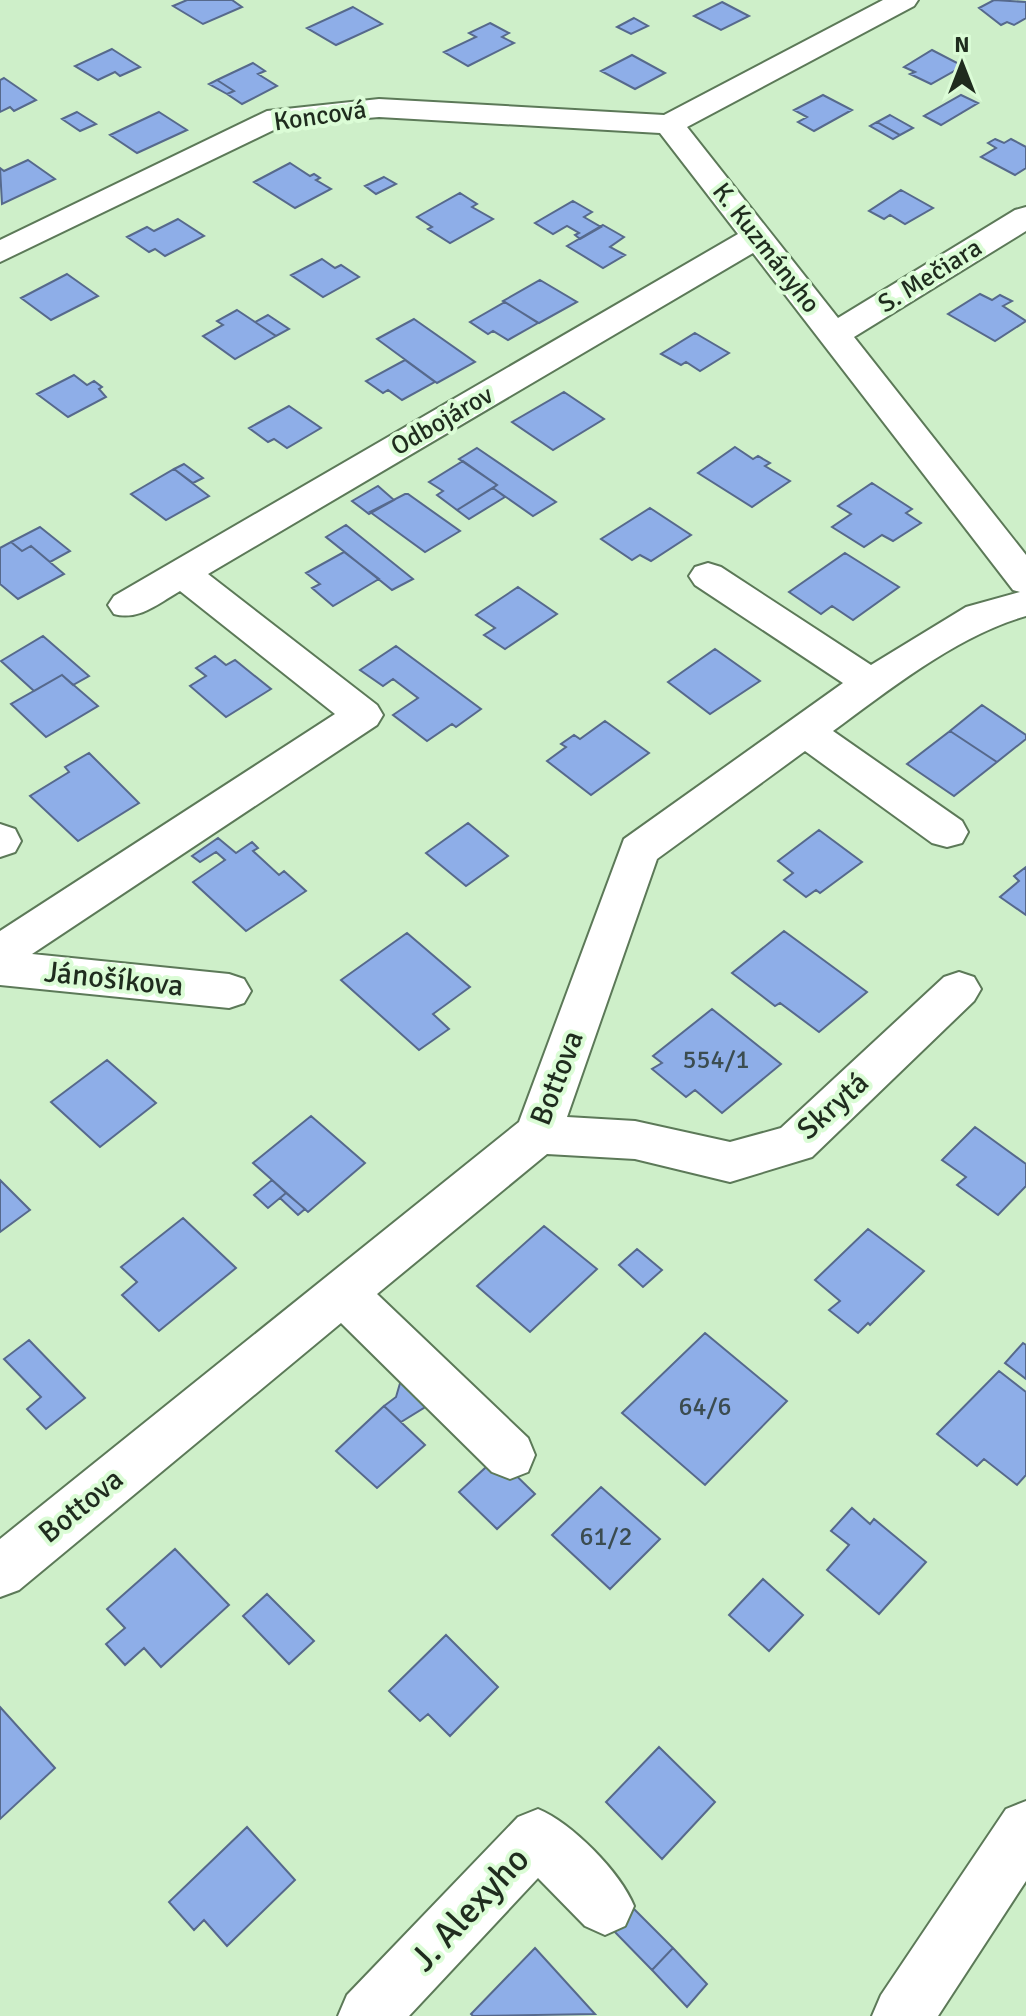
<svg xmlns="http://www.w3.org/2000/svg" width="1026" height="2016" viewBox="0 0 1026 2016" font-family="Signika,sans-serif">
<rect width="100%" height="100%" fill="#ceefc9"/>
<path fill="#8eaee8" stroke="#56698c" stroke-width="2" d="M187,0H232L242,7L203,24L173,6Z
M994,0L1026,2V18L1014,25L1007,22L1001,25L979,8Z
M722,2L749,16L721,30L694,16Z
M353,7L382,24L336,45L307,28Z
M634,18L648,26L631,34L617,27Z
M490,23L509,33L502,37L514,43L468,66L444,52L476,37L469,33Z
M112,49L140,67L120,76L115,72L98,80L75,66Z
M932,50L963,66L931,84L910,74L915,72L904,67Z
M632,55L665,73L635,89L601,71Z
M253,63L265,71L258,74L277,86L242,104L227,94L234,91L217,80Z
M4,78L36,100L14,111L10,107L0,112V80Z
M217,80L234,91L227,94L209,84Z
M823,95L852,110L814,131L798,122L807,117L794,110Z
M961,95L978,103L941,125L924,116Z
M77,112L96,124L80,131L62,119Z
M159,112L187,130L137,153L110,135Z
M890,115L913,128L900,135L877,122Z
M877,122L900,135L893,139L870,126Z
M995,139L1004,143L1011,139L1026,147V168L1015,175L981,157L996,148L988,143Z
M28,160L55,179L2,204L0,168L4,171Z
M290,163L310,176L314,174L320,178L316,180L331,189L295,208L254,182Z
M384,177L396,184L376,194L365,186Z
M901,190L933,208L905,224L890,215L884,219L869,211Z
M460,193L477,204L472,207L493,219L450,243L428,229L432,227L417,217Z
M573,201L592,212L584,217L601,227L580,239L575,235L579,233L567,226L553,234L535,223Z
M178,219L204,236L165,256L155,249L149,252L127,237L147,227L154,231Z
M603,225L624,237L610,247L625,255L603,268L567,246Z
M322,259L335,268L341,265L359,277L323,297L291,275Z
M67,274L98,296L51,320L21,298Z
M540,280L577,302L539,323L503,301Z
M980,294L992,300L1000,295L1012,301L1003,306L1026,321L995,341L948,314Z
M505,302L538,323L508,340L493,331L488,334L470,322Z
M237,310L276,336L235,359L203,336L223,325L217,321Z
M268,315L289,329L276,336L255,322Z
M414,319L475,362L437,383L377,339Z
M695,333L729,353L700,371L686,362L681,365L661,354Z
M405,360L435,382L402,400L388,390L383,393L366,381Z
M74,375L87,385L94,381L102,387L99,389L106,397L68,417L37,394Z
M564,392L604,419L553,450L512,422Z
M289,406L321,428L287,448L274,439L268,442L249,428Z
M735,447L753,459L758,456L770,463L765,466L790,481L752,507L698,473Z
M477,448L556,502L533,516L493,488L497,485L459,459Z
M463,461L497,485L457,510L437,495L443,491L429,482Z
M184,464L203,478L193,483L174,469Z
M174,469L209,496L166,520L131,494Z
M872,483L912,509L906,513L921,523L893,541L882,535L864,547L832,527L851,514L838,506Z
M378,486L394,500L369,514L352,501Z
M493,488L505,497L469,519L457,510Z
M405,494H408L460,531L425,552L370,512Z
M650,508L691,535L651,561L640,555L632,560L601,539Z
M346,525L413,579L392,590L326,537Z
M40,527L70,551L50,562L31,546L22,551L11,542Z
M11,542L22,551L31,546L64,574L18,599L0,584V548Z
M344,552L379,579L333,606L312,588L320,584L306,573Z
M845,553L899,587L853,620L832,606L821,614L789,592Z
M518,587L557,614L505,649L484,635L495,628L476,615Z
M43,636L89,676L73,685L62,675L34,691L1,661Z
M396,646L481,709L456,727L452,724L427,741L393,715L418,698L393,679L383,686L360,670Z
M715,649L760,681L710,714L668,682Z
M215,656L226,665L235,660L271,689L226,717L190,686L206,676L196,668Z
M62,675L98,706L46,737L11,704Z
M982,705L1026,735V739L997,762L950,731Z
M605,721L649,753L591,795L547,761L566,747L561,744L574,735L580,739Z
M950,731L997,762L954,796L907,764Z
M89,753L139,803L78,841L30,796L69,772L65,767Z
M468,823L508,856L466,886L426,853Z
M819,830L862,862L820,893L816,890L806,897L784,880L793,873L778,861Z
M218,838L236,853L252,842L258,848L253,851L279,875L284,871L306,891L246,931L193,882L225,860L216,852L200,862L192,856Z
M1026,867V915L1000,897L1019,881L1014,876Z
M784,931L867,992L819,1032L780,1003L775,1006L732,973Z
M407,933L470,987L433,1014L449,1029L419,1050L341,980Z
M712,1009L781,1064L722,1113L695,1090L686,1097L652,1069L662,1063L653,1056Z
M107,1060L156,1103L100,1147L51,1102Z
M311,1116L365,1163L308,1212L253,1163Z
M975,1127L1026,1164V1186L998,1215L957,1185L966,1177L942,1160Z
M0,1180L30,1210L0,1232Z
M272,1180L286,1193L268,1208L254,1195Z
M286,1193L305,1209L298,1215L280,1198Z
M183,1218L236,1268L159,1331L122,1295L137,1282L121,1267Z
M544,1226L597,1269L530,1332L477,1286Z
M868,1229L924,1271L870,1325L868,1323L858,1333L829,1310L840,1301L815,1280Z
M637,1249L662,1270L643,1287L619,1265Z
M705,1333L787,1401L705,1485L622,1413Z
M29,1340L85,1398L46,1429L27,1409L41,1397L4,1359Z
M1023,1343L1026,1345V1379L1005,1363Z
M999,1371L1026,1392V1475L1017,1485L984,1459L977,1466L937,1434Z
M403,1373L435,1401L401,1422L384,1406L396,1397Z
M384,1406L425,1445L377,1488L336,1451Z
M497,1457L535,1494L497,1529L459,1492Z
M601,1487L660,1539L610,1589L552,1535Z
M852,1508L870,1524L874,1519L926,1562L879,1614L827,1570L849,1545L831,1531Z
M175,1549L229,1605L161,1667L144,1648L125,1665L106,1644L125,1628L107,1609Z
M763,1579L803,1615L769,1651L729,1615Z
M267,1594L314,1641L289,1664L243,1616Z
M446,1635L498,1687L450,1736L428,1714L420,1721L389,1691Z
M0,1707L55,1768L0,1819Z
M659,1747L715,1802L662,1859L606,1802Z
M247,1827L295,1880L227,1946L204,1920L194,1930L169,1902Z
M629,1904L673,1948L652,1970L609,1926Z
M535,1948L595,2014L473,2016L471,2014Z
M673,1948L707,1984L687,2007L652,1970Z"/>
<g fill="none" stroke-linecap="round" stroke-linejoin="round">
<defs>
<path id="minor" d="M883,0H918L914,6L687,127L838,318L1015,210L1026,207V231L854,337L1026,555V616C958,635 890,689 833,731L962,821L968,832L962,843L947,847L932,843L805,751L657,859L567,1117L635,1121L730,1142L781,1128L944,977L959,972L974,977L981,989L974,1001L812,1157L730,1182L635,1159L547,1154L377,1294L528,1438L535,1455L528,1472L510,1479L492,1472L341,1323L19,1590L0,1597V1539L519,1122L624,839L843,683L695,585L689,576L695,567L708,563L721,567L871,665L966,607L1020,592L1013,590L753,253L208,574L377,705L383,715L377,725L32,954L229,974L244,979L251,991L244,1003L229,1008L0,985V931L335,714L180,591C159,603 139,621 114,614L108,605L114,596L738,234L660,133L379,117L284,125L0,262V240L267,111L379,99L664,115Z
M0,824L15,829L21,841L15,852L0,857Z
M1026,1801V1881L938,2016H872L881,1995L1006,1809Z
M538,1809C572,1823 620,1872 634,1906L625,1926L605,1935L585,1926L538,1878L409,2016H338L347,1995L518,1817Z"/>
</defs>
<use href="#minor" stroke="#5c7958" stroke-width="4"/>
<use href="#minor" fill="#fff" fill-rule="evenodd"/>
</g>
<g text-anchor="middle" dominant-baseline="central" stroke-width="8" stroke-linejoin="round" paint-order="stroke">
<g font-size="26" fill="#1f2c1e" stroke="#dbfcd6">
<text transform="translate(320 116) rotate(-8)">Koncová</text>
<text transform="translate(766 248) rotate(52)">K. Kuzmányho</text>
<text transform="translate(930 276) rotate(-32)">S. Mečiara</text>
<text transform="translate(442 421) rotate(-30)">Odbojárov</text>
</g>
<g font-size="26" fill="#3b4c50">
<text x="716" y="1060">554/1</text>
<text x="705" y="1407">64/6</text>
<text x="606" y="1537">61/2</text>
</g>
<g font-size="30" fill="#1f2c1e" stroke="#dbfcd6">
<text transform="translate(114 979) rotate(6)">Jánošíkova</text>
<text transform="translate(557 1078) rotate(-69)">Bottova</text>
<text transform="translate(833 1106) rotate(-42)">Skrytá</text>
<text transform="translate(81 1506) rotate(-39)">Bottova</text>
</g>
<g font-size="36" fill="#1f2c1e" stroke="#dbfcd6">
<text transform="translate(470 1909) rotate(-47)">J. Alexyho</text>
</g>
</g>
<g transform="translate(962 64)" stroke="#dbfcd6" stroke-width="6" paint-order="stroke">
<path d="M0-6L14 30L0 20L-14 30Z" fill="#1f2c1e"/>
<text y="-12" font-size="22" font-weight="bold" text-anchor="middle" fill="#1f2c1e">N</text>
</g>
</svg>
